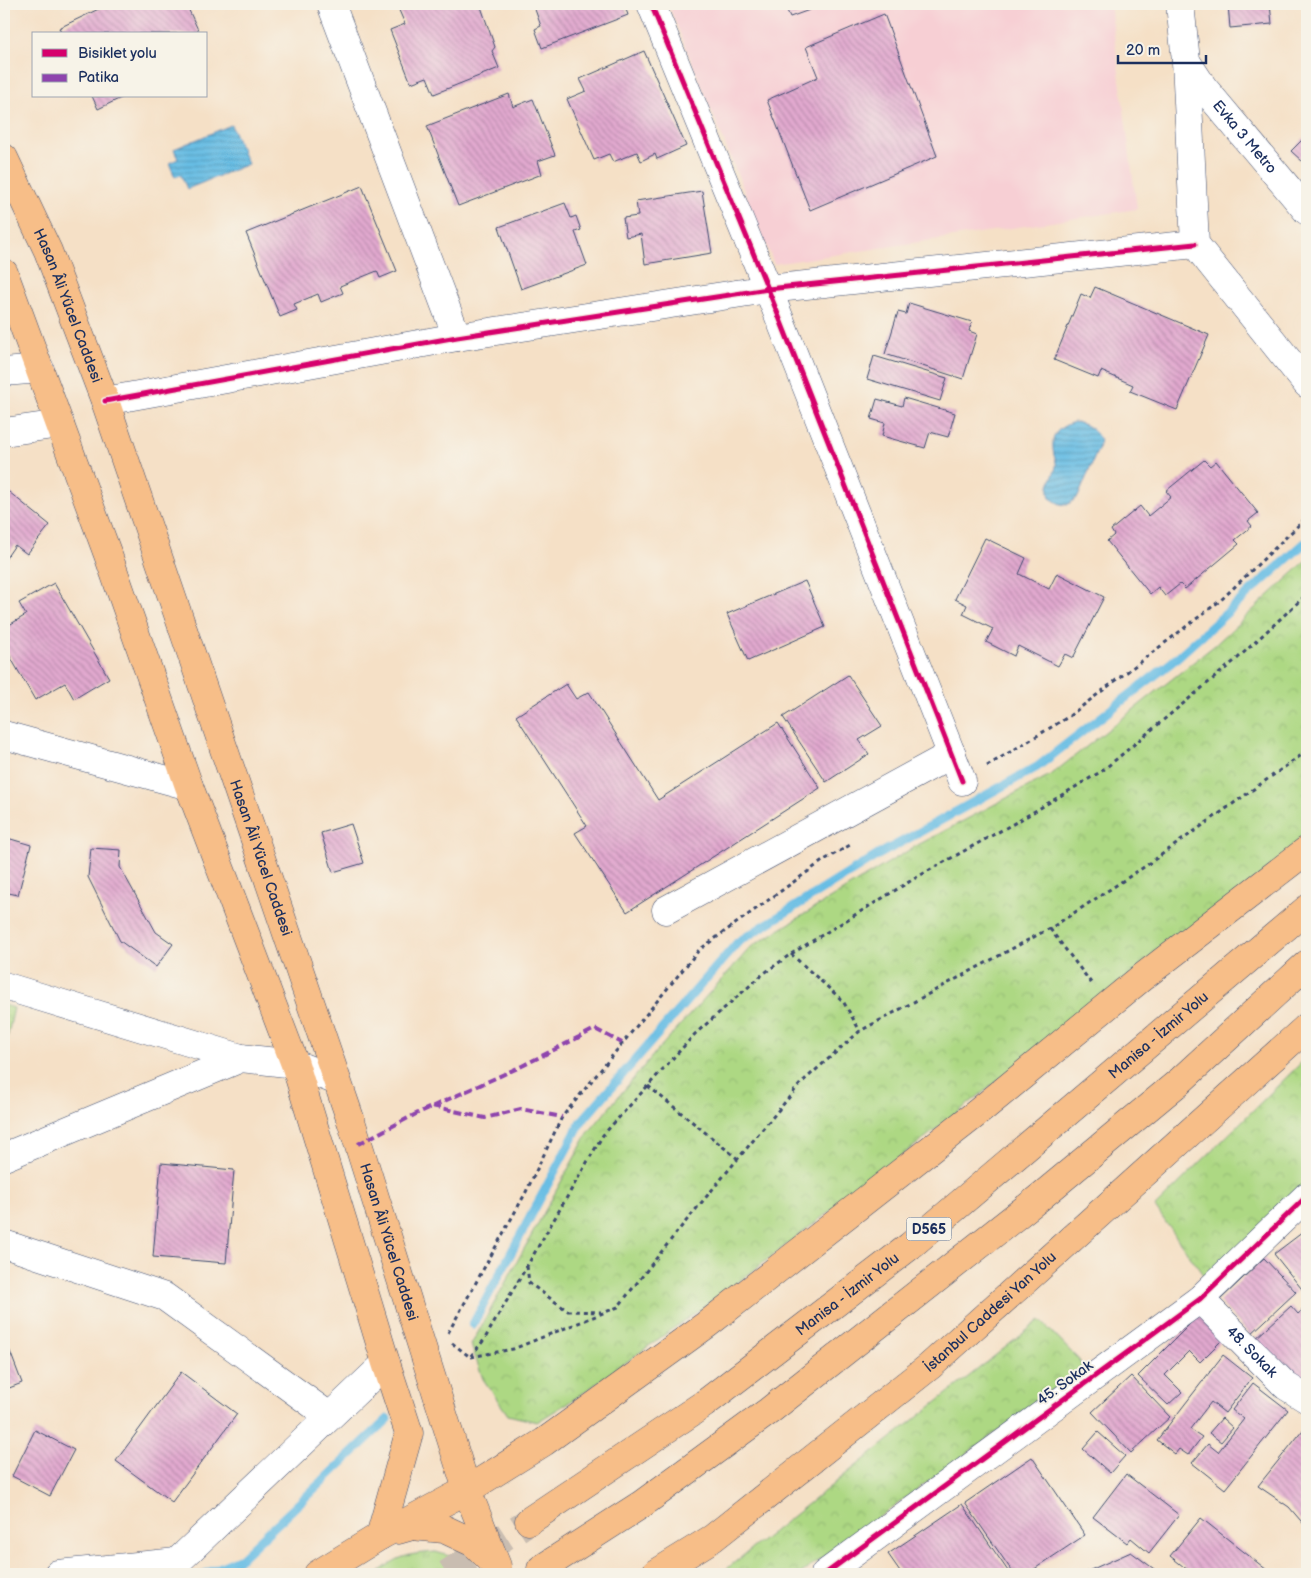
<svg xmlns="http://www.w3.org/2000/svg" width="1311" height="1578" viewBox="0 0 1311 1578" font-family="'Balsamiq Sans',sans-serif">
<defs>
<pattern id="grass-tufts" width="24" height="20" patternUnits="userSpaceOnUse" patternTransform="scale(1.25)"><rect width="24" height="20" fill="#add883"/><path d="M3 7l-1-3M5 7V3M7 7l1-3M15 17l-1-3M17 17v-4M19 17l1-3" fill="none" stroke="#94ba74"/></pattern>
<pattern id="park-crowns" width="20" height="18" patternUnits="userSpaceOnUse" patternTransform="scale(1.25)"><rect width="20" height="18" fill="#add883"/><path d="M2 6a3 3 0 1 1 6 0M12 15a3 3 0 1 1 6 0" fill="none" stroke="#94ba74"/></pattern>
<pattern id="water-rules" width="6" height="5" patternUnits="userSpaceOnUse" patternTransform="scale(1.25)"><rect width="6" height="5" fill="#67bde4"/><path d="M0 2.5h6" fill="none" stroke="#549abc"/></pattern>
<pattern id="building-back-hatch" width="6" height="6" patternUnits="userSpaceOnUse" patternTransform="scale(1.25)"><rect width="6" height="6" fill="#e2a9cf"/><path d="M-1 5l2 2M0 0l6 6M5-1l2 2" fill="none" stroke="#b68aab"/></pattern>
</defs>
<rect width="100%" height="100%" fill="#f7f3e8"/>
<filter id="ink" filterUnits="userSpaceOnUse"><feTurbulence type="fractalNoise" baseFrequency=".02" numOctaves="2"/><feDisplacementMap in="SourceGraphic" scale="10" xChannelSelector="R" yChannelSelector="G"/><feConvolveMatrix kernelMatrix="1 2 1 2 8 2 1 2 1" color-interpolation-filters="sRGB"/></filter>
<filter id="wash" filterUnits="userSpaceOnUse"><feTurbulence type="fractalNoise" baseFrequency=".0096" numOctaves="4" result="noise"/><feDisplacementMap in="SourceGraphic" scale="20" xChannelSelector="R" yChannelSelector="G"/><feGaussianBlur stdDeviation="1.12" result="paint"/><feColorMatrix in="noise" values="0 0 0 0 0 0 0 0 0 0 0 0 0 0 0 0 0 1.4 0 .05"/><feComposite in="paint" operator="in"/></filter>
<g filter="url(#wash)">
<rect width="100%" height="100%" fill="#f5e0c6"/>
<path fill="#f7cfd4" d="M668,4H1110L1137,209L774,264Z"/>
<path fill="url(#grass-tufts)" stroke="#648470" d="M436,1552L459,1559L480,1574H377C398,1555 409,1554 436,1552Z"/>
<path fill="url(#park-crowns)" stroke="#648470" d="M1307,560V839L926,1137L741,1280L579,1396L537,1422L508,1415L483,1379L471,1345L588,1133L654,1054L751,947L914,847L1052,774L1215,645Z
M4,1005L14,1008L4,1052Z
M1307,1057V1184L1206,1279L1155,1207Z
M1040,1320L1079,1360L1082,1367L1012,1421L800,1574H720Z"/>
<path fill="url(#water-rules)" stroke="#4176a1" d="M231,125L248,164L187,189L181,175L175,177L169,163L178,159L174,149Z
M1074,422C1086,424 1093,428 1100,439L1098,449L1078,497L1067,505L1060,504L1050,498C1046,484 1053,479 1056,467C1057,463 1055,459 1054,455C1050,436 1056,428 1074,422Z"/>
<g fill="none" stroke-linecap="round" stroke-linejoin="round">
<path stroke="#67bde4" stroke-width="9" d="M473,1324L581,1122L738,942L878,855L1037,767L1172,662L1307,541
M205,1574L241,1558L388,1419"/>
</g>
<g id="blocks">
<path fill="url(#building-back-hatch)" d="M109,4H186L200,34H62L59,28Z
M409,4H480L495,47L492,51L499,68L434,94L427,77L411,83L390,30L405,24L398,8Z
M533,4H624L628,15L542,48L535,29L541,26Z
M784,4H826L790,17Z
M1228,4H1270L1272,24L1230,28Z
M884,14L937,156L810,210L767,100L818,77L806,47Z
M644,51L686,146L657,159L655,154L641,161L637,152L613,162L609,154L594,160L567,99L586,91L580,79Z
M509,94L513,107L533,99L555,155L538,161L542,174L458,206L427,126Z
M92,96H125L98,109Z
M1307,135V158L1303,162L1291,151Z
M362,186L397,271L380,278L377,271L340,286L343,293L321,302L318,294L294,304L297,310L280,317L246,233Z
M702,191L712,253L645,264L641,234L626,237L623,218L638,216L636,201Z
M565,203L571,218L576,216L581,230L575,232L587,265L521,289L499,227Z
M1095,287L1209,335L1177,410L1130,391L1133,385L1101,371L1098,378L1054,360L1081,294L1090,298Z
M909,303L972,322L969,331L977,334L963,379L885,354L898,312L906,314Z
M874,356L947,378L940,401L867,379Z
M904,398L955,413L948,437L930,432L925,448L882,436L885,423L871,419L877,399L902,406Z
M1204,460L1210,466L1216,461L1258,513L1248,521L1252,526L1235,540L1239,544L1185,589L1180,584L1165,596L1158,587L1150,594L1107,541L1114,535L1111,530L1140,506L1148,516L1171,497L1166,491Z
M4,488L50,525L27,554L15,545L4,561Z
M985,538L1026,558L1019,574L1049,589L1057,573L1104,597L1073,658L1065,654L1058,666L1018,646L1014,656L986,642L993,629L963,614L967,605L955,599Z
M805,581L825,627L748,661L727,614Z
M54,583L109,678L74,699L65,683L35,700L4,646V628L26,615L19,603Z
M848,675L882,726L859,740L869,754L826,782L783,717Z
M566,684L576,699L589,692L658,800L778,723L820,788L627,912L575,833L587,826L516,716Z
M351,824L364,863L333,872L321,833Z
M4,837L31,845L18,895L4,892Z
M91,848L121,850L120,867L156,932L173,944L156,967L120,941L88,877Z
M161,1163L234,1170L226,1263L153,1257Z
M1307,1229V1292L1305,1293L1274,1254Z
M1264,1258L1296,1292L1250,1335L1219,1301Z
M1291,1306L1298,1314L1307,1306V1380L1298,1388L1254,1340Z
M1199,1315L1223,1339L1200,1362L1189,1351L1165,1375L1182,1392L1168,1405L1138,1376Z
M6,1341L22,1383L4,1390V1342Z
M1223,1355L1252,1378L1225,1413L1211,1402L1190,1429L1202,1437L1188,1455L1179,1449L1175,1454L1157,1440Z
M181,1372L237,1414L172,1502L116,1461Z
M1131,1376L1170,1417L1131,1453L1092,1412Z
M1253,1383L1288,1410L1225,1489L1192,1463L1208,1444L1218,1452L1244,1419L1232,1410Z
M1222,1418L1233,1428L1221,1442L1209,1433Z
M1307,1425V1528L1289,1507L1258,1486Z
M35,1430L74,1450L50,1496L12,1476Z
M1098,1432L1125,1456L1110,1473L1083,1449Z
M1032,1457L1085,1535L1027,1574H1014L965,1503Z
M1126,1474L1179,1515L1149,1553L1131,1538L1127,1543L1093,1517Z
M962,1504L1010,1574H902L888,1554Z
M1201,1518L1272,1574H1193L1170,1556Z
M1131,1552L1161,1574H1087L1086,1572Z"/>
</g>
</g>
<g filter="url(#ink)">
<use href="#blocks" fill-opacity="0" stroke="#3c4a6e" stroke-width="1"/>
<g fill="none" stroke-linecap="round" stroke-linejoin="round">
<path stroke="#c9bdb1" stroke-width="28" stroke-dasharray="28 14" stroke-linecap="butt" d="M447,1574L529,1521"/>
<defs>
<g id="minor">
<path d="M331,4L457,337"/>
<path d="M651,4L768,289L962,781"/>
<path d="M1180,4L1186,61L1195,244L1307,384"/>
<path id="s1" d="M1186,61L1203,87L1307,211"/>
<path d="M4,372L40,369"/>
<path d="M105,401L457,337L768,289L1195,244"/>
<path d="M4,432L60,424"/>
<path d="M4,735L189,786"/>
<path d="M666,910L952,754"/>
<path d="M4,986L241,1058"/>
<path d="M4,1157L241,1058L295,1064L337,1081"/>
<path d="M4,1244L165,1297L329,1416"/>
<path id="s2" d="M1200,1299L1286,1386L1307,1399"/>
<path d="M58,1574L177,1562L386,1363"/>
<path d="M825,1574L1200,1299L1307,1196"/>
</g>
<g id="major">
<path id="s3" d="M4,158L48,251L105,401L352,1124L467,1490L497,1566"/>
<path d="M4,273L108,555L189,786L295,1064L386,1363L409,1433L380,1536"/>
<path d="M398,1530L412,1526L444,1529L474,1543L493,1562"/>
<path d="M318,1574L380,1536L467,1490L544,1442L706,1325L977,1113L1140,979L1307,850"/>
<path id="s4" d="M655,1574L713,1538L930,1366L1307,1027"/>
</g>
<g id="highway">
<path id="s5" d="M529,1521L704,1404L910,1246L1307,909"/>
<path d="M541,1569L642,1504L769,1411L1039,1198L1180,1081L1307,964"/>
</g>
</defs>
<use href="#minor" stroke="#3c4a6e" stroke-width="29"/>
<use href="#major" stroke="#3c4a6e" stroke-width="29"/>
<use href="#highway" stroke="#3c4a6e" stroke-width="29"/>
<path stroke="#3c4a6e" stroke-width="3" stroke-dasharray="4 4" stroke-linecap="butt" d="M987,766L1068,717L1221,600L1307,517
M1050,929L1092,984
M791,954L843,1001L860,1031
M648,1086L738,1159
M527,1266L529,1283L568,1311L601,1312
M448,1333L525,1194L562,1117L699,950L824,860L850,845
M452,1343L470,1357L484,1340L603,1135L695,1034L763,974L791,954L917,877L1020,820L1102,771L1238,658L1307,594
M471,1357L513,1349L618,1307L677,1232L801,1083L860,1031L1054,926L1147,865L1307,751"/>
<use href="#minor" stroke="#fff" stroke-width="28"/>
<use href="#major" stroke="#f7be88" stroke-width="28"/>
<use href="#highway" stroke="#f7be88" stroke-width="28"/>
<path stroke="#8e44ad" stroke-width="4" stroke-dasharray="8 4" stroke-linecap="butt" d="M432,1106L485,1118L521,1109L562,1117
M358,1144L418,1113L522,1066L595,1029L622,1043"/>
<defs>
<path id="cycleway" d="M651,4L768,289L962,781
M105,401L457,337L768,289L1195,244
M825,1574L1200,1299L1307,1196"/>
</defs>
<use href="#cycleway" stroke="#f7f3e8" stroke-width="8"/>
<use href="#cycleway" stroke="#d6006c" stroke-width="5"/>
</g>
</g>
<g text-anchor="middle" dominant-baseline="central" stroke-width="4" stroke-linejoin="round" paint-order="stroke">
<rect fill="#f7f3e8" stroke="#5d6a87" stroke-width="1" x="906.5" y="1217.5" width="45" height="23" rx="4"/>
<g font-size="14" font-weight="bold" fill="#1b2f5e">
<text x="929" y="1229">D565</text>
</g>
<g font-size="15" fill="#1b2f5e" stroke="#f7f3e8">
<text stroke="none"><textPath href="#s1" startOffset="96">Evka 3 Metro</textPath></text>
<text stroke="none"><textPath href="#s3" startOffset="161">Hasan Âli Yücel Caddesi</textPath></text>
<text stroke="none"><textPath href="#s3" startOffset="746">Hasan Âli Yücel Caddesi</textPath></text>
<text stroke="none"><textPath href="#s5" startOffset="796">Manisa - İzmir Yolu</textPath></text>
<text stroke="none"><textPath href="#s3" startOffset="1151">Hasan Âli Yücel Caddesi</textPath></text>
<text stroke="none"><textPath href="#s5" startOffset="391">Manisa - İzmir Yolu</textPath></text>
<text stroke="none"><textPath href="#s4" startOffset="426">İstanbul Caddesi Yan Yolu</textPath></text>
<text stroke="none"><textPath href="#s2" startOffset="74">48. Sokak</textPath></text>
<text transform="translate(1065 1383) rotate(-36)">45. Sokak</text>
</g>
</g>
<rect width="1311" height="1578" fill="none" stroke="#f7f3e8" stroke-width="20"/>
<rect x="32" y="32" width="175" height="65" fill="#f7f3e8" stroke="#9fa5b1"/>
<rect x="42" y="49" width="25" height="8" fill="#d6006c" stroke="#9fa5b1"/>
<text x="78" y="58" font-size="15" fill="#1b2f5e">Bisiklet yolu</text>
<rect x="42" y="74" width="25" height="8" fill="#8e44ad" stroke="#9fa5b1"/>
<text x="78" y="82" font-size="15" fill="#1b2f5e">Patika</text>
<path d="M1118 55v8h88v-8" fill="none" stroke="#1b2f5e" stroke-width="2.5"/>
<text x="1126" y="55" font-size="15" fill="#1b2f5e" stroke="#f7f3e8" stroke-width="4" paint-order="stroke">20 m</text>
</svg>
